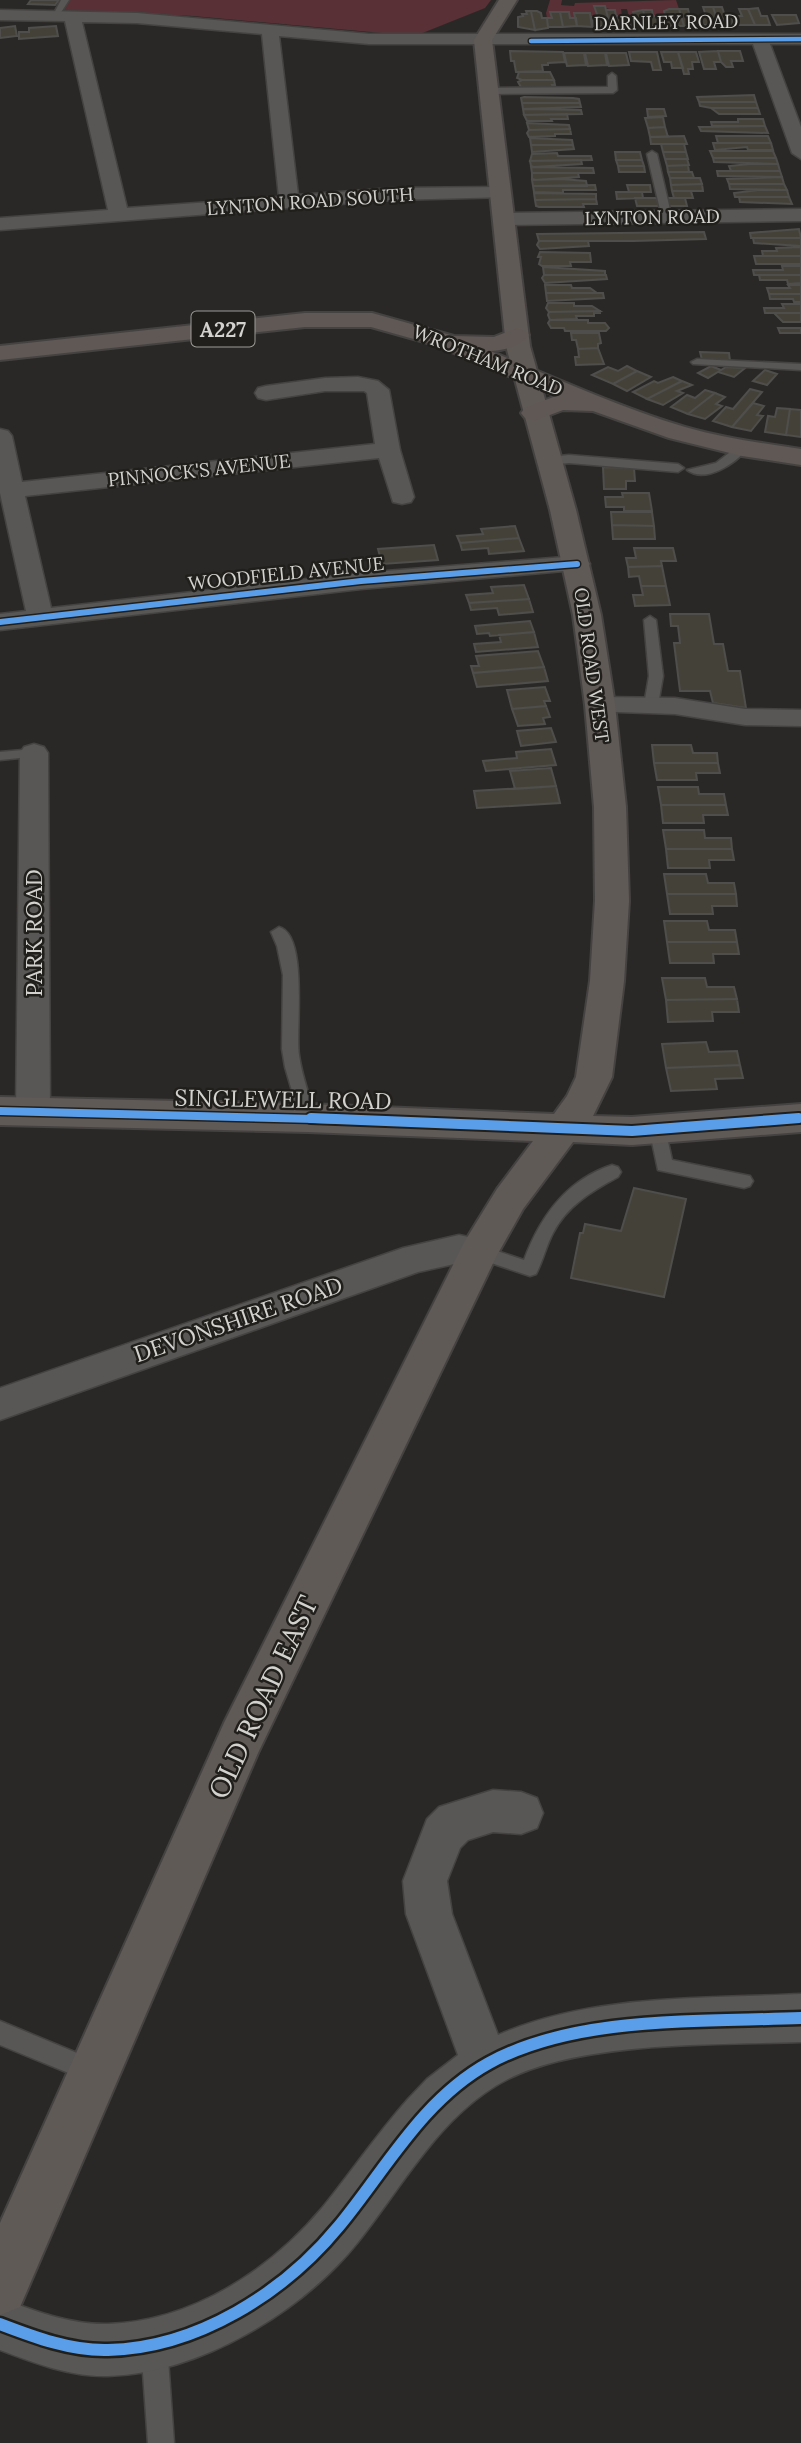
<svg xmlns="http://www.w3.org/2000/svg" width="801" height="2443" viewBox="0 0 801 2443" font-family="Lora,serif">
<rect width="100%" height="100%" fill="#2a2826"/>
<path fill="#583035" d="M60,0H491L485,8L415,36L193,16L54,10Z
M550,0H562L561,5L574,6L575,3L676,0L679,9L664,11L666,17L653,16L651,10L634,12L635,17H629L627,9H621L622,16H616L615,10L594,6L598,17H592L589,13L570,18L569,12H551L552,18H547L546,13Z"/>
<path fill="#444238" stroke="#4f4e4c" stroke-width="2" d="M31,0H59L55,5L28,4Z
M594,6H605L610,26H593L592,17H598Z
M703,7H713L719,25H703L700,16H706Z
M713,7H722L725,16H732L734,25H719Z
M758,8L761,16H767L770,25H755L748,9Z
M669,9H679L684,26H668L664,11Z
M679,9H688L690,17H697L700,26H684Z
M739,9H748L755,25H739L735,16H742Z
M606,10H615L616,16H623L626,26H610Z
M643,10H652L653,16H660L663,26H647Z
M643,10L647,26H631L629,17H635L633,12Z
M526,11H531L535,30L518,27V17L523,16L522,14H527Z
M531,11H537L541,13L542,18H547L548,28L535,30Z
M550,12H560L563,27H548L547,18H552Z
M560,12H569L570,18H576L577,26L563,27Z
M574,13H590L592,27L577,26Z
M772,15H796L799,23L777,25Z
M15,26L17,36L0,38V28Z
M56,26L58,36L19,39V32H29V28Z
M510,51L563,52L565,62L548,63V65H542L543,71L516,72L514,61H511Z
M718,51H740L743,61H731L733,67H726L721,62Z
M718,51L721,62H714L716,69H704L699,52Z
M629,52H657L661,70H653L651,62L631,61Z
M661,52H678L683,68H672L671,62H664Z
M678,52H696L699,62H692L693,69H688L689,74H684Z
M564,53H584L586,65L567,66Z
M585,53H605L607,65L588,66Z
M606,53H626L629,65L609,66Z
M519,72H550L554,80H522L517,78Z
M522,80H554L555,85H552L553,88L522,89L518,82Z
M754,95L756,102H699L697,97Z
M524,97L573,98L579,99L580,103H522L521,98Z
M699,102H756L758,108H711L700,106Z
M522,103H580L581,107L523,109Z
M711,108H758L760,114H719Z
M523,109L581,110L582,114L524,115Z
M647,109H664L666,116L648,117Z
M567,114L568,119H551L552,121H527L524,115Z
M663,117L665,127L648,128L645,118Z
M738,119H763L765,126H712L711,122H738Z
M527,123L569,125L570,129L529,130Z
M765,126L768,133L701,131L699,127Z
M665,127L668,137H650L648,128Z
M570,129L571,134H555V136L529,137L527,133L529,130Z
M684,136L687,144H651L650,137Z
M716,136H768L771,143H718Z
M530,138L572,140L573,145H531Z
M713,143H771L773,150H748L747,147L715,150Z
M661,144H684L686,152H663Z
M531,145H573L574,149L532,152Z
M710,151H773L776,158H713Z
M615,152H640L642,160H616Z
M663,152H686L688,159H665Z
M557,153L558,156H591L592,160L530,161L532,154Z
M713,158H776L778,164L714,162Z
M665,159H687L689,165L667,166Z
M581,160L582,164L534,167L531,166L530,161Z
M616,160H642L644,166H618Z
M749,164H778L780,171H731L729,166Z
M688,165L689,172H668L667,166Z
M618,166H644L645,172H619Z
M531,167L593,168L594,173H532Z
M717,171H780L782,177L718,176Z
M668,172H692L694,178H670Z
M532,173H578L579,177L535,180L532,179Z
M782,177L784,184H729L727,179Z
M670,178H700L702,184L671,185Z
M561,179L586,181L587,186H533L532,180Z
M702,184L703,191H672L671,185Z
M729,184H784L787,190L730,189Z
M595,185L596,190H563V193L534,192L533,186Z
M627,185H650L651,192H629Z
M758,190H787L789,197H735L734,193Z
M672,191H691L693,198H674Z
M616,192H642L643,198L617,199Z
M534,193L596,194V199L535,200Z
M739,197H789L792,204L740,202Z
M635,198H657L659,206H637Z
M665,198H685L687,206H667Z
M596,199L597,204H583L584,207H539L536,206L535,200Z
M799,229L801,238H751L750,233Z
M704,232L706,239L633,241H539L537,234Z
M753,238H801V246L754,243Z
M539,241H588L589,246L540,249L537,245Z
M801,247V256H763L762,251H777L776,248Z
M540,252L590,253L591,262H570L571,266H542L539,264L541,257H538Z
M754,256H801V264H756Z
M782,266H801V275H754L753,270H783Z
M543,267L605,271V275H544Z
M544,275H606L607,279L545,283L542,278Z
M759,275H801V283L788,284L787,280H760Z
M545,285H571L572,288H590L597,293H546Z
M788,285H801V294H769L767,288H790Z
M546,293H603L604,298L547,301Z
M769,294H801V302H794L793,299H770Z
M548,303H574V306H592L600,311L549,312L546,308Z
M782,304H801V313H765L764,308H784Z
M600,311V313H594V316H576L577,319L550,320L548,315L549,312Z
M774,313H801V322H783Z
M550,320H588V323H605L609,328L606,331H565L564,328H551L548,323Z
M778,328H801V333H780Z
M571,333H599L601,343L598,344V348L578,349L576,340H572Z
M598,348L604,364L576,365L575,357H579L578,349Z
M700,352L729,353L730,361L702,360Z
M627,366L637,371L613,384L592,375L608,367L618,371Z
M711,366L721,370L708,378L698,373Z
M726,367L745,368L734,377L718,372Z
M765,370L777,374L767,385L753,381Z
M637,371L651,377L627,391L613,384Z
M673,377L682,381L647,399L633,392L654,381L658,383Z
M682,381L692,385L677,391L683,393L663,405L647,399Z
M750,389L762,392L732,427L713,421L726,407L733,409Z
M705,390L715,393L688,414L671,407L687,395L695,398Z
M715,393L725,397L716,404L722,406L705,419L688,414Z
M753,403L764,406L757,415L763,416L751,431L732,427Z
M777,408L790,409L786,435L765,432L768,416L775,417Z
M790,409L801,410V437L786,435Z
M603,467L634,468L635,481H626V489H604Z
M622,493H649L652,511H624V507H606L605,497H623Z
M611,512H652L654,526L612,525Z
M612,525L654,526L655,539H613Z
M515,526L519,538L460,543L457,536L483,534L481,529Z
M519,538L524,551L489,554L488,548L462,550L460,543Z
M434,545L438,560L382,564L378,549Z
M634,548H673L676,561H661L662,566L628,567L626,558H636Z
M662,566L666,586H641L639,576L629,577L628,567Z
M524,585L529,599L469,603L466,595L493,593L491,587Z
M641,586H666L670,605L635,606L633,595H643Z
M529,599L533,612L499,615L497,608L471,610L469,603Z
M670,614H709L714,644H723L728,671H740L746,708L713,703L710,691H680L674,643H680L678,626H671Z
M530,621L534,632L490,636L489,633L477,634L475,626Z
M534,632L538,647L476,652L474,644L501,642L499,635Z
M538,651L544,667L473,673L471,666H479L476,656Z
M544,667L548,681L477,687L473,673Z
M545,687L550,701H544L546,706L512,709L507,690Z
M546,706L550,717L543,718L545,724L518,726L512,709Z
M551,728L556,742L521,746L517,731Z
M652,745H691L693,753H717L718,763H654Z
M551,749L556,765L486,771L483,761L517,758L516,752Z
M654,763H718L720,773H696L697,780H657Z
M551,768L556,786L515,789L510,771Z
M556,786L560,803L477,808L474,791Z
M658,787H698L699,794H724L726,805H661Z
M661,805H726L728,815H703L704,823H663Z
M663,830H704L705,838H731L732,849H666Z
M666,849H732L734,860H709L710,868H668Z
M664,874H706L708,883H734L736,894H667Z
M667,894H736L737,906H712L713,914H670Z
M664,921H707L709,930H735L737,942H667Z
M667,942H737L739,954H713L714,963H670Z
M662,978H705L707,987H734L737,999L666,1000Z
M737,999L739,1012H712L713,1021L668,1022L666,1000Z
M706,1042L709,1052L737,1051L740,1065L666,1068L662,1044Z
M740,1065L743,1078L715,1079L717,1089L671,1091L666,1068Z
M634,1188L686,1199L664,1297L571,1278L580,1233H583L585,1224L621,1231Z"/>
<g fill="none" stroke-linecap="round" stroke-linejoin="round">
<defs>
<path id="lane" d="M61,0H69L58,17H52Z
M612,73L616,76L617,90L613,93L490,94L486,91L490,88L608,87V76Z
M652,151L657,154L672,218L667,221L662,218L647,154Z
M697,359L801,364V370L693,364L691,362Z
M738,446L748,448C736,463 706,484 687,470L716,463Z
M569,455L678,464L684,468L678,472L569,463L549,465L543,461L549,457Z
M650,616L656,620L663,676L658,705L651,709L644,705L649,676L644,620Z
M34,749L39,750V756L0,760V752Z
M279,927C309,935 295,1031 299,1055C302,1077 310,1097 316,1118L308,1124L300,1118L285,1067L282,1049L283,975L277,946L271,932Z
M657,1122L665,1128L672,1160L750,1176L753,1181L750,1186L744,1188L658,1170L649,1128Z
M612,1165L618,1167L621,1172L618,1177C592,1191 567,1206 553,1233C546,1246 543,1261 536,1274L530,1276L473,1257L470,1252L473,1247L479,1245L524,1260C540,1217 566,1180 612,1165Z
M0,2021L101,2063L105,2071L101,2079L93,2083L0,2045Z
M154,2332L163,2336L167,2345L174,2443H148L141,2345L145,2336Z"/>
<path id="street" d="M0,10L137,13L369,34H801V44H770L801,127V159L792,153L753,44H369L279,36L298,195L393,188L501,187L511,193L508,197L393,200L0,230V218L108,210L65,21L0,20ZM82,22L137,23L262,34L279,197L127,208Z
M801,209V221L503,225L496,223L493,219L496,215L503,213Z
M358,377L378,381L389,390L400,450L414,497L411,502L402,504L393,502L379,458L25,496L51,608L361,573L577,556L586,559L590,564L586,569L361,589L0,630V614L26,611L0,493V429L8,431L12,436L22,482L375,444L367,393L364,391H325L266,400L258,398L255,393L258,388L266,386L325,378Z
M600,697L675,698L745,709L801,710V726L745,725L675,714L590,711L586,705L590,699Z
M34,744L44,747L48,753L50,1112L45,1121L33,1124L21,1121L16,1112L20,753L24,747Z
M459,1235L492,1242L497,1252L492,1262L479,1266L459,1263L418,1272L0,1420V1388L403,1248Z
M493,1790L521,1792L537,1798L543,1813L537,1828L521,1834L493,1832L468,1840L460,1848L447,1881L452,1914L498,2035C592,1994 701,1999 801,1994V2042C716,2045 583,2041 508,2079C441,2113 403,2186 358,2242C302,2312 199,2374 108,2376C71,2377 34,2363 0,2350V2298C34,2311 71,2325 108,2324C192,2321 269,2271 322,2208C351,2172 377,2134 408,2099L427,2079L458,2055L406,1914L403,1881L427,1819L439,1807Z"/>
<path id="secondary" d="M499,0H517L492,40L530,346L576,510L601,615L615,705L626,807L629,901L624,981L612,1077L593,1116L632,1117L801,1104V1132L632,1145L573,1142L523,1209L496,1257L258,1753L20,2307L0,2315V2223L224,1723L465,1241L497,1189L533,1141L308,1132L0,1125V1097L308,1104L554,1114L567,1096L576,1077L590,981L595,901L594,807L585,705L573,615L550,510L506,346L474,40Z"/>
<path id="primary" d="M305,313H372L454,336L494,337L517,328L525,330L529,335C521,346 503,351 490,351C554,377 618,407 685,427C723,438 762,443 801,449V465L742,456L669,438L593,411L563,410L534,421L525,418L521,413L525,408L556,396L435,345L371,327H305L0,360V346Z"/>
</defs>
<use href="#lane" stroke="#454342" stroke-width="3"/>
<use href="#street" stroke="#454342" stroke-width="3"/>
<use href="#secondary" stroke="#454342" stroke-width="4"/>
<use href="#primary" stroke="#454342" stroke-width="4"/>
<use href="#lane" fill="#585755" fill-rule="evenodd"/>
<use href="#street" fill="#585755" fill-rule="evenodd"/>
<use href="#secondary" fill="#605a57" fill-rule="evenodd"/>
<use href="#primary" fill="#605854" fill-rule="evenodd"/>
<defs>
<path id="cycleway-far4" d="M531,41L801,39"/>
<path id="cycleway-far3" d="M0,622L361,581L577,564"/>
<path id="cycleway-far2" d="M0,1111L355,1120
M777,1120L801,1118"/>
<path id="cycleway-far1" d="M311,1118L632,1131L799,1118"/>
<path id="cycleway" d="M0,2324C34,2337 71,2351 108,2350C197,2348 284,2293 339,2226C386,2169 422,2100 489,2063C576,2015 703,2022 801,2018"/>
</defs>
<use href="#cycleway-far4" stroke="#211f1c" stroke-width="7"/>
<use href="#cycleway-far3" stroke="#211f1c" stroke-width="9"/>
<use href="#cycleway-far2" stroke="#211f1c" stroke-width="11"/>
<use href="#cycleway-far1" stroke="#211f1c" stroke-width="14"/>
<use href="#cycleway" stroke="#211f1c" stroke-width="17"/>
<use href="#cycleway-far4" stroke="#5a9eea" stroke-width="4.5"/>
<use href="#cycleway-far3" stroke="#5a9eea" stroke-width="6"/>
<use href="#cycleway-far2" stroke="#5a9eea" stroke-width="8"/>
<use href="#cycleway-far1" stroke="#5a9eea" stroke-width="10"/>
<use href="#cycleway" stroke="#5a9eea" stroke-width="12"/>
</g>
<g text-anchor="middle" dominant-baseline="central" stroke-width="5" stroke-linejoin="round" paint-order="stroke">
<g font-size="19" fill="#d3d2cf" stroke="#211f1c">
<text transform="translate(666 22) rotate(-1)">DARNLEY ROAD</text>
<text transform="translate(310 201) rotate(-4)">LYNTON ROAD SOUTH</text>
<text transform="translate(652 217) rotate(-1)">LYNTON ROAD</text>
<text transform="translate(488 360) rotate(22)">WROTHAM ROAD</text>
<text transform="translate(199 470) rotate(-6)">PINNOCK'S AVENUE</text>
<text transform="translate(286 573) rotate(-6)">WOODFIELD AVENUE</text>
<text transform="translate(592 665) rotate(82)">OLD ROAD WEST</text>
</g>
<rect fill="#211f1c" stroke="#9e9c99" stroke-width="2" x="191.5" y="311.5" width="63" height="35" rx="5"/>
<g font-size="21" font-weight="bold" fill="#d3d2cf">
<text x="223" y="329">A227</text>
</g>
<g font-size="23" fill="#d3d2cf" stroke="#211f1c">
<text transform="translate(33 933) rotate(-90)">PARK ROAD</text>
<text transform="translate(283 1099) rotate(1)">SINGLEWELL ROAD</text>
<text transform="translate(238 1319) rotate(-19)">DEVONSHIRE ROAD</text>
</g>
<g font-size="28" fill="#d3d2cf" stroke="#211f1c">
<text transform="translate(263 1697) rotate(-65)">OLD ROAD EAST</text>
</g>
</g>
</svg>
